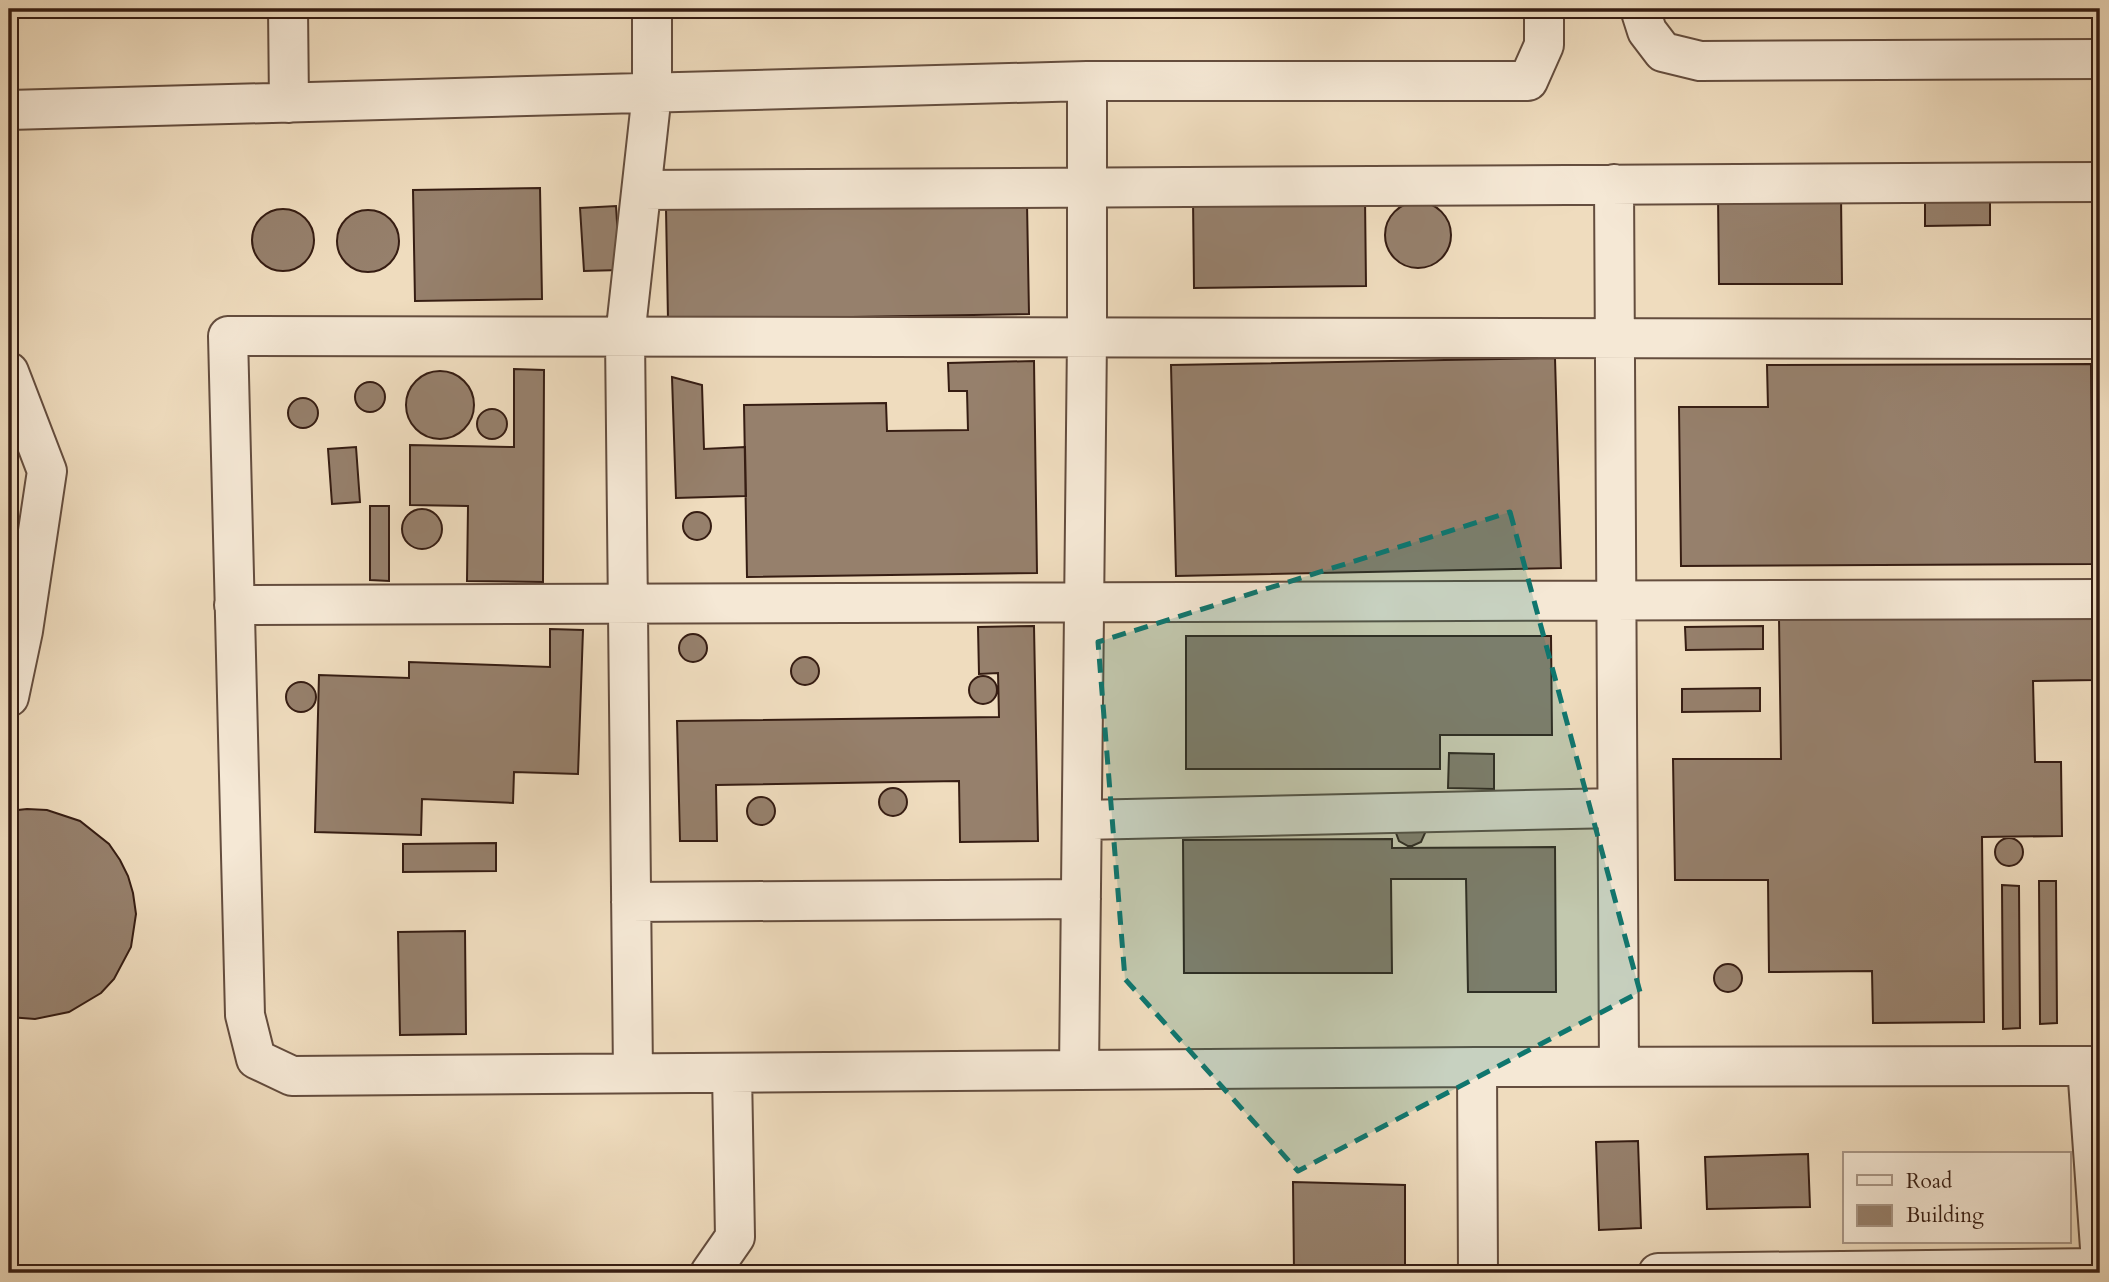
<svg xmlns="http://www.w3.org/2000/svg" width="2109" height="1282" viewBox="0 0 2109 1282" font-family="Cardo,serif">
<rect width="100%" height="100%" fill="#efdcbe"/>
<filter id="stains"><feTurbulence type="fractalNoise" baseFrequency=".00286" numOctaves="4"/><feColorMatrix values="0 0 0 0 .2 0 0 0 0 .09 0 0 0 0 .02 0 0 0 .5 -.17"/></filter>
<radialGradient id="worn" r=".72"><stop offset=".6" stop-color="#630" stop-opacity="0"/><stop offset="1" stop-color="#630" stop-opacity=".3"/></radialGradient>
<path fill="#96806c" stroke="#361d13" stroke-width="2" d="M540,188L542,299L415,301L413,190Z
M1990,191V225L1925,226V192Z
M1718,195H1841L1842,284H1719Z
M1365,197L1366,286L1194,288L1193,199Z
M1385 235a33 33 0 1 1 66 0a33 33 0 1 1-66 0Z
M1027,203L1029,314L668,320L666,209Z
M616,206L620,270L584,271L580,208Z
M252 240a31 31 0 1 1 62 0a31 31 0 1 1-62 0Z
M337 241a31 31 0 1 1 62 0a31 31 0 1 1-62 0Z
M1555,358L1561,568L1176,576L1171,365Z
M1034,361L1037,573L747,577L744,405L886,403L887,431L968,430L967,391H949L948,363Z
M2091,364L2093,564L1681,566L1679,407H1768L1767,365Z
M514,369L544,370L543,582L467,581L468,506L410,505V445L514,447Z
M406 405a34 34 0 1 1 68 0a34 34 0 1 1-68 0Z
M672,377L702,385L704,449L745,447L746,496L676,498Z
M355 397a15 15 0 1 1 30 0a15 15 0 1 1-30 0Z
M288 413a15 15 0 1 1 30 0a15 15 0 1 1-30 0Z
M477 424a15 15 0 1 1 30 0a15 15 0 1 1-30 0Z
M356,447L360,502L332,504L328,449Z
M370,506H389V581L370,580Z
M402 529a20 20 0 1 1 40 0a20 20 0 1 1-40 0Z
M683 526a14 14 0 1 1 28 0a14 14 0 1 1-28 0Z
M2095,616V680L2033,681L2035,762H2061L2062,836L1982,837L1984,1022L1873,1023L1872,971L1769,972L1768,880H1675L1673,759H1781L1779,618Z
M1034,626L1038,841L960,842L959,781L716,785L717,841H680L677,721L999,717L998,673L979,674L978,627Z
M1763,626V649L1686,650L1685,627Z
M550,629L583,630L578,774L514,772L513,803L422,799L421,835L315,832L319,675L409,678V662L550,667Z
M679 648a14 14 0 1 1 28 0a14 14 0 1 1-28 0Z
M1186,636H1551L1552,735H1440V769H1186Z
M791 671a14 14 0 1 1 28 0a14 14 0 1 1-28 0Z
M969 690a14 14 0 1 1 28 0a14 14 0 1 1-28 0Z
M286 697a15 15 0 1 1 30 0a15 15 0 1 1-30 0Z
M1760,688V711L1682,712V689Z
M1449,753L1494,754V789L1448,788Z
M879 802a14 14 0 1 1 28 0a14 14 0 1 1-28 0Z
M747 811a14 14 0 1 1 28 0a14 14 0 1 1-28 0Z
M27,809L47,810L80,821L109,844L120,860L128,876L133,893L136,914L131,947L114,979L101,993L69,1012L35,1019L9,1017V811Z
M1397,828H1424L1425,833L1421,842L1412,846H1408L1399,841L1396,833Z
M1995 852a14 14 0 1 1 28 0a14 14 0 1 1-28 0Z
M1392,839V848L1555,847L1556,992H1468L1466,879H1391L1392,973H1184L1183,840Z
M496,843V871L403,872V844Z
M2039,881H2056L2057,1023L2040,1024Z
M2002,885L2019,886L2020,1028L2003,1029Z
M465,931L466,1034L400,1035L398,932Z
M1714 978a14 14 0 1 1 28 0a14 14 0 1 1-28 0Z
M1638,1141L1641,1228L1599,1230L1596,1142Z
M1808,1154L1810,1207L1707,1209L1705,1157Z
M1293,1182L1405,1185V1273H1294Z"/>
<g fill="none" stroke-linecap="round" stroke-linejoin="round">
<defs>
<path id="minor" d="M288,9L289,103
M1640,9L1647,31L1663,52L1700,61L2100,59
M9,110L1087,81
M1614,184L1619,1067
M642,190L2100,182
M9,372L47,471L23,631L9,697
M234,605L2100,599
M1082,820L1617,808
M631,902L1081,899
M2087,1066L2100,1248
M1477,1067L292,1076L256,1059L245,1015L228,336L2100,339
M1079,1070L1087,338V81H1528L1544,45V9
M633,1073L625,337L652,93V9
M710,1273L735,1237L732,1073
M1478,1273L1477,1067L2100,1066
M1658,1273L2100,1268"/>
</defs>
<use href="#minor" stroke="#644d3e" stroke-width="42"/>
<use href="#minor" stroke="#f5e8d5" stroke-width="38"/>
</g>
<path fill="#0f766e" fill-opacity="0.2" stroke="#0f766e" stroke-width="5" stroke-dasharray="14 9" stroke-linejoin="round" d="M1510,512L1640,992L1298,1171L1125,979L1098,642Z"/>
<rect width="2109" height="1282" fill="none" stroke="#efdcbe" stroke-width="35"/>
<rect x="10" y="10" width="2088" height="1261" fill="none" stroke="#361d13" stroke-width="3.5"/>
<rect x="18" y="18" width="2074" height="1247" fill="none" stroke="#361d13" stroke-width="2"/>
<rect x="1843" y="1152" width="228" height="91" fill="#f5e8d5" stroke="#a99787" stroke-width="2"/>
<rect x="1857" y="1175" width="35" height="10" fill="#f5e8d5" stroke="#a99787" stroke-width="2"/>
<text x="1906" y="1188" font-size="21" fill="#361d13">Road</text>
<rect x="1857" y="1205" width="35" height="21" fill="#96806c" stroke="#a99787" stroke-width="2"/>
<text x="1906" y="1222" font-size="21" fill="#361d13">Building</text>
<rect width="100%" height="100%" filter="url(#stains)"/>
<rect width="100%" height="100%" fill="url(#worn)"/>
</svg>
